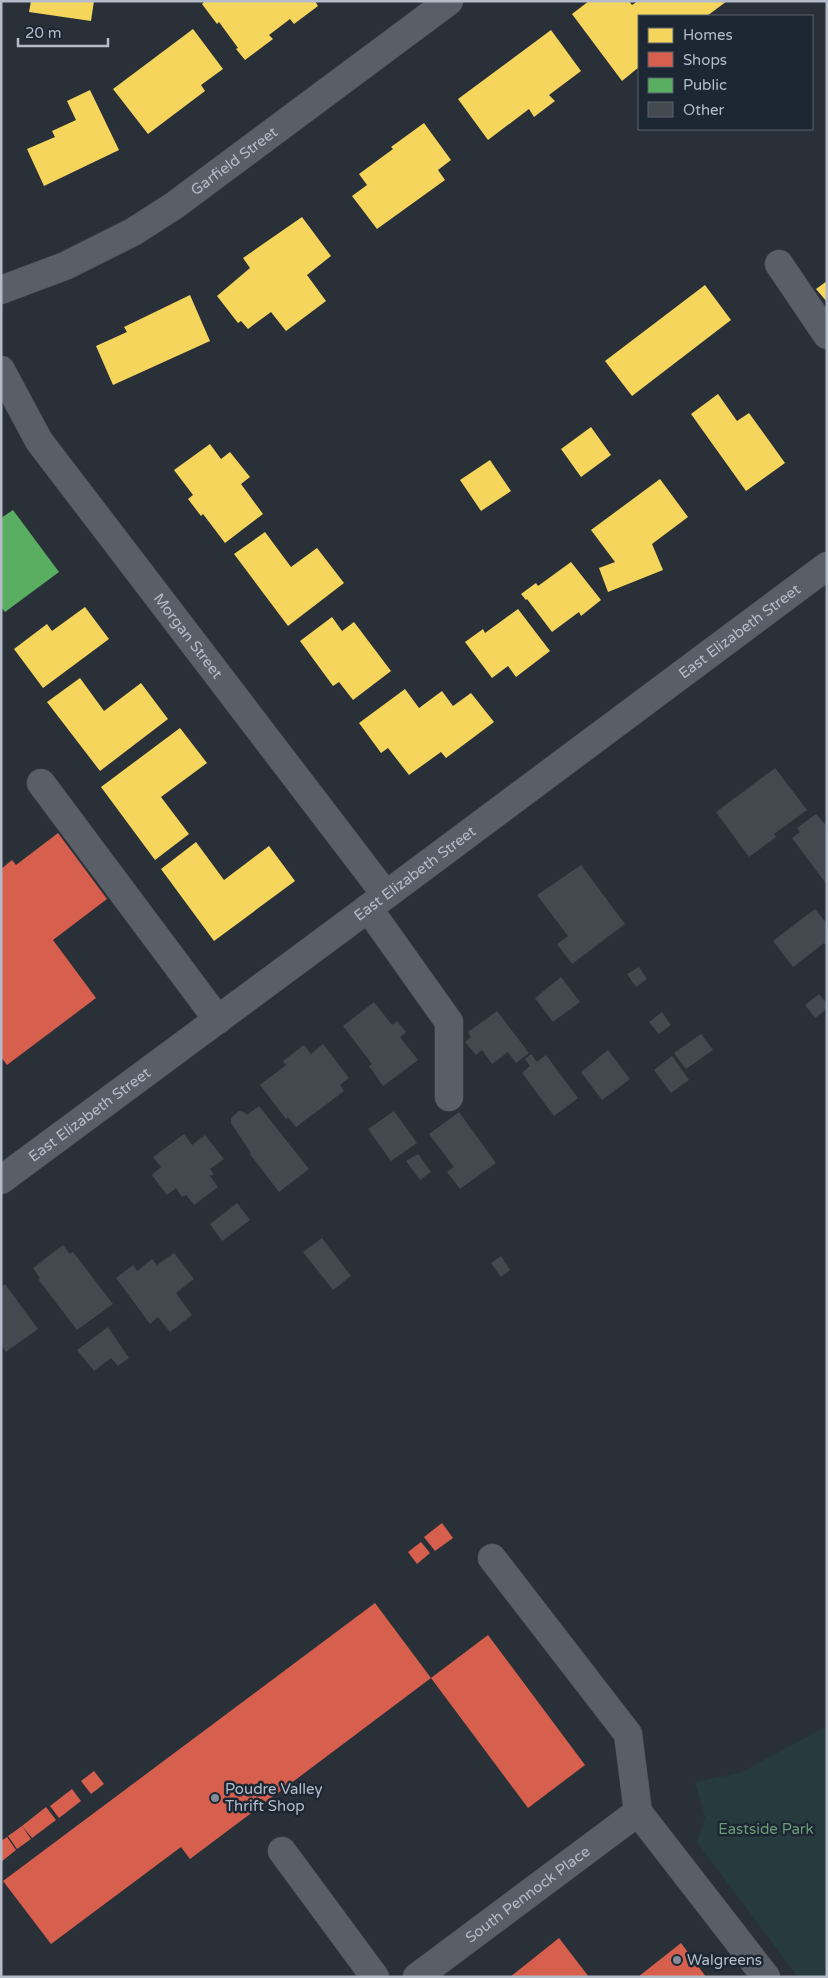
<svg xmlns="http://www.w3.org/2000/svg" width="828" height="1978" viewBox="0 0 828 1978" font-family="'Varela Round',sans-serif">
<rect width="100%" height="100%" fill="#2a3038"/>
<path fill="#273a3e" d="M827,1726V1977H798L697,1842L705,1817L695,1782L740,1773Z"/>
<path fill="#f6d55c" d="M31,1H94L91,21L29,12Z
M205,1H315L318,6L294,24L290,19L269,35L273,39L245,60L236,49L238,48L219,22L217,24L202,4Z
M589,1H629L632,5L638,1H727L707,16H639V67L622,81L572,14Z
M193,29L223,69L201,85L205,91L148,134L113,89Z
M551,30L581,71L549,95L555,101L534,117L529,109L488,140L458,99Z
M90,90L119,150L44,186L27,149L55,137L52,131L76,120L67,101Z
M424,123L451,160L438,170L445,180L377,229L352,196L367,185L359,174L393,149L391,147Z
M302,217L331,256L307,275L326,301L286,331L271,312L248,329L241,321L238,323L217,296L250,268L243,258Z
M827,281V302L816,289Z
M705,285L731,320L632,396L605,361Z
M190,295L210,341L113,385L96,346L127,332L124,327Z
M718,394L737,421L749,413L785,463L746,491L691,414Z
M591,427L611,455L581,477L561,449Z
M210,444L221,459L230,452L250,477L241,484L263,514L225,543L203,514L201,516L188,499L193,495L174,470Z
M490,460L511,491L481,511L460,480Z
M660,479L688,517L652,544L663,570L608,592L599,568L615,562L591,530Z
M265,532L291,567L317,548L344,583L288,626L234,554Z
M571,562L601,600L581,616L579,612L552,632L527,599L526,600L521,594L536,583L538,586Z
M85,607L109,639L43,688L14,649L47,624L52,631Z
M518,609L550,651L516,677L508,666L492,678L465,642L483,629L485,633Z
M332,617L342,631L354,622L391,671L353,700L339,682L333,686L300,641Z
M80,678L104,711L141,683L168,719L100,771L47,702Z
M405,689L419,708L442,691L453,706L471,693L494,722L446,758L441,752L409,775L388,748L381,753L359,723Z
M180,728L207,763L161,797L189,834L155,860L101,787Z
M196,842L224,880L269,846L295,881L214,941L161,869Z"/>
<path fill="#d6604d" d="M58,833L107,899L53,940L96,998L7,1065L1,1057V869L12,860L16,865Z
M442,1523L453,1538L435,1551L424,1537Z
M421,1542L430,1553L417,1564L408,1552Z
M375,1603L431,1678L190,1859L181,1847L51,1944L3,1881Z
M488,1635L585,1765L528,1808L431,1678Z
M94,1771L104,1784L91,1794L81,1781Z
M72,1789L81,1801L59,1818L50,1806Z
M46,1807L56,1820L32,1838L22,1826Z
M22,1826L31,1839L17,1849L8,1836Z
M7,1837L16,1850L1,1862V1841Z
M559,1938L589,1977H510Z
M681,1943L706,1977H638Z"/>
<path fill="#5aae61" d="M13,510L59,572L5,612L1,607V518Z"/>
<path fill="#444950" d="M775,768L807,810L774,834L776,837L749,857L716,812Z
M816,814L827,826V885L792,838L800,832L797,828Z
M581,865L625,924L572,964L557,944L568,936L537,895Z
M815,909L827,924V947L824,943L793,967L773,941Z
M639,967L647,979L636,987L627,974Z
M561,977L580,1002L553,1022L535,998Z
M819,994L827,1004V1009L815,1018L805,1005Z
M374,1002L392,1025L397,1021L406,1032L400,1037L418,1060L383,1086L369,1066L372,1064L343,1026Z
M497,1011L529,1053L516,1063L508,1052L492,1064L482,1050L476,1055L465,1042L471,1037L468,1032Z
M662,1012L671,1025L659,1034L649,1022Z
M701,1034L713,1050L686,1069L674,1053Z
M323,1044L349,1078L340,1085L344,1091L296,1127L288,1117L286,1119L260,1085L286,1065L283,1061L304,1045L311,1054Z
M608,1050L630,1079L602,1100L581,1072Z
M531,1054L537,1062L546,1055L578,1098L554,1116L522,1073L530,1066L525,1059Z
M672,1056L689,1080L671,1093L654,1070Z
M259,1106L309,1169L279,1192L250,1154L251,1153L231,1123V1118L239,1111L244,1112L247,1115Z
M394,1111L417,1143L391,1161L368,1129Z
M459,1112L496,1163L460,1189L447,1172L454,1167L429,1134Z
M184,1134L192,1145L205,1135L224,1159L210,1169L214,1174L210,1176L218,1187L194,1205L186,1195L182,1197L176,1188L167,1195L152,1175L161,1167L153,1157Z
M418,1154L431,1172L420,1180L406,1161Z
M237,1203L250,1220L222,1241L210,1224Z
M322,1238L351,1276L333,1290L303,1252Z
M63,1245L70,1254L73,1252L113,1304L77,1330L38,1279L40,1278L33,1268Z
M174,1253L194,1279L176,1293L192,1315L170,1332L158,1317L150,1324L116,1278L133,1265L137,1271L152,1259L157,1265Z
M501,1256L510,1270L501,1277L491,1263Z
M5,1284L38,1329L6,1352L1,1345V1287Z
M108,1327L129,1358L118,1366L111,1358L94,1371L77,1350Z"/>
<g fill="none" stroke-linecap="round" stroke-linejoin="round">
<defs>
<g id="minor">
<path d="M779,264L827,335"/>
<path id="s1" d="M1,290L65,266L133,232L175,205L449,1"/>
<path id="s2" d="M1,370L39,441L386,895"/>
<path d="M41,783L218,1020"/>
<path d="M368,908L449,1022V1097"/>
<path id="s3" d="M1,1180L386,895L827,566"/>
<path d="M492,1558L628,1734L638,1812L766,1977"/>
<path d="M282,1851L375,1977"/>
<path id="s4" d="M417,1977L638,1812"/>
</g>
</defs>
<use href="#minor" stroke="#484c53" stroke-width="29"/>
<use href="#minor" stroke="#5a5e66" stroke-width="28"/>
</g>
<g fill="#848b96" stroke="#1d2633" stroke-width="2">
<circle cx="215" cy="1798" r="5"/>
<circle cx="677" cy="1960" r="5"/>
</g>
<g text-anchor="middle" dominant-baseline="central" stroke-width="5" stroke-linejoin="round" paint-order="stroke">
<g font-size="15" fill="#b4bcc9" stroke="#1d2633">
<text stroke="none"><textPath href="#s1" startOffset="268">Garfield Street</textPath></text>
<text stroke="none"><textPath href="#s3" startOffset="920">East Elizabeth Street</textPath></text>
<text stroke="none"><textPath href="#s2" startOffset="326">Morgan Street</textPath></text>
<text stroke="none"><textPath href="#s3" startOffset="515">East Elizabeth Street</textPath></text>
<text stroke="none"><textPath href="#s3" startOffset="110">East Elizabeth Street</textPath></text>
<text stroke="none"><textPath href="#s4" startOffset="138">South Pennock Place</textPath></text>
</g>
<g font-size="15" fill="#b4bcc9" stroke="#1d2633" text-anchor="start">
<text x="225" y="1789">Poudre Valley<tspan x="225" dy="17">Thrift Shop</tspan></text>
<text x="687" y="1960">Walgreens</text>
</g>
<g font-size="15" fill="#6b9a76" stroke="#1d2633">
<text x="766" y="1829">Eastside Park</text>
</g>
</g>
<rect width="828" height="1978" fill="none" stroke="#b4bcc9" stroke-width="5"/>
<rect x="638" y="15" width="175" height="115" fill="#1d2633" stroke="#59626f"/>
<rect x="648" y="28" width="25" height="15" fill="#f6d55c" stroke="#59626f"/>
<text x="683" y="40" font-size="15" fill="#b4bcc9">Homes</text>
<rect x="648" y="52" width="25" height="15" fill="#d6604d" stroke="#59626f"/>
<text x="683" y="65" font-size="15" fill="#b4bcc9">Shops</text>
<rect x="648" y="78" width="25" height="15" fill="#5aae61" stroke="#59626f"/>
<text x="683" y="90" font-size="15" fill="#b4bcc9">Public</text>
<rect x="648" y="102" width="25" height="15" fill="#444950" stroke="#59626f"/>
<text x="683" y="115" font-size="15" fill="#b4bcc9">Other</text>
<path d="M18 38v8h90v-8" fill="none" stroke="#b4bcc9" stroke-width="2.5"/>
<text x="25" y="38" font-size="15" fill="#b4bcc9" stroke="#1d2633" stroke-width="4" paint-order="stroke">20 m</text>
</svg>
